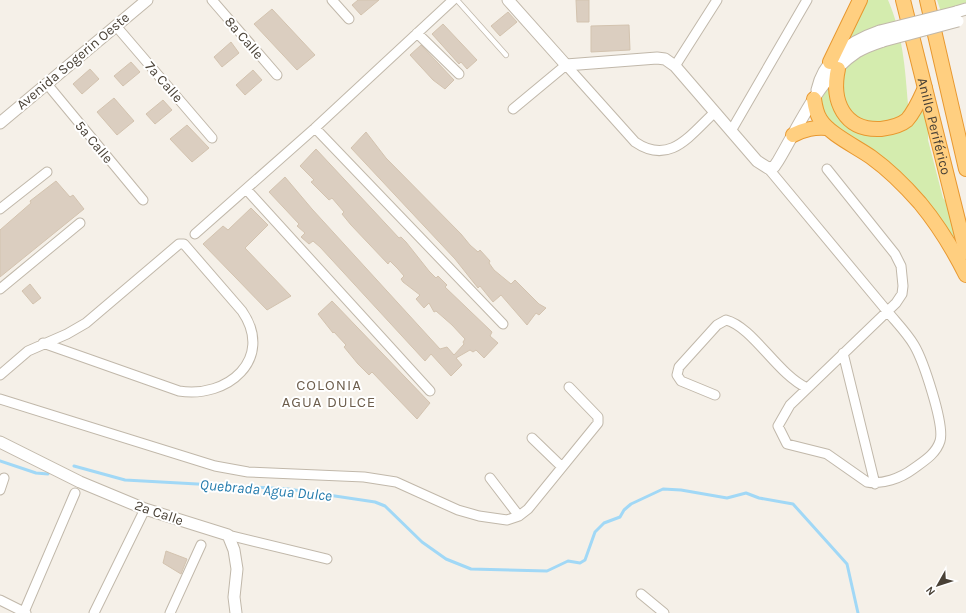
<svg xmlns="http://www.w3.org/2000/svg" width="966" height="613" viewBox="0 0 966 613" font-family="Karla,sans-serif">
<rect width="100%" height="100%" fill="#f5f0e8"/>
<path fill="#d4ecae" d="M860,0H888C903,35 905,67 908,104L915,108L930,107L928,140L943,198L957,215L962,235L947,238L920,203L816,110Z
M937,0H966V9L942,15Z"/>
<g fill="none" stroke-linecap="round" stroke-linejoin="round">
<path stroke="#a1d8f6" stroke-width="3" d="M0,461L36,473L48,474
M74,466L125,480L288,489L375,502L385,506L422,542L446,559L471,569L547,571L568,561L580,563L585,560L595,532L604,523L620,517L624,510L631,504L663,489L681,490L727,498L746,493L759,498L793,504L847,564L858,613"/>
</g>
<path fill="#dbcec0" stroke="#d3c3af" d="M358,0H379L361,15L352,5Z
M576,0H589V22H577Z
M272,9L315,55L297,70L254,24Z
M508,12L517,22L500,36L491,26Z
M443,24L477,60L467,69L461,62L459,64L432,34Z
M629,25L630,50L591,52V26Z
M231,42L239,53L222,67L214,57Z
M421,45L454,80L445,89L433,80L410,55Z
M131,62L140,72L123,86L114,76Z
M90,69L99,79L82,94L73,84Z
M253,70L262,80L245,95L236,85Z
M114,98L134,121L117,135L97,112Z
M163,100L172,110L155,124L146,114Z
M187,125L209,148L192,162L170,139Z
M366,132L386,158L461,234L470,245L478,252L480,250L490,261L489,263L494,270L511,284L515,280L539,304L546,308L539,315L536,313L527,325L501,295L493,302L480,286L478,288L455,259L351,148Z
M316,149L399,238L401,237L406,242L429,271L436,278L438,276L447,285L445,287L492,332L490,336L498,343L484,358L476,350L473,352L470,350L456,358L462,365L451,376L431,354L425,361L320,247L313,241L309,244L301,237L305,233L297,226L299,224L269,192L285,177L312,209L440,349L447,347L454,355L464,344L463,342L465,339L452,325L436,311L434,312L429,303L424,308L416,299L420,295L403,282L401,279L404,276L398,269L390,261L388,264L351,225L342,214L344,212L332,198L329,200L311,182L314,180L300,166Z
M56,181L70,197L73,195L84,209L0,277V230L31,203L30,201Z
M251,208L268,225L245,248L291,296L267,310L203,244L223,226L228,230Z
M30,284L41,298L33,304L22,291Z
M332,301L430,403L417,419L372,372L369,375L358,364L344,347L346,345L334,332L333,333L318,314Z
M166,551L187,559L181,574L163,563Z"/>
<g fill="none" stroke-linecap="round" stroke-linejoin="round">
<defs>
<path id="service" d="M457,0L506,55"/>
<path id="minor" d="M212,0L277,75
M332,0L349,19
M116,26L212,138
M417,33L459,74
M675,66L717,0
M47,84L143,200
M513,109L566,65L635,142C670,166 690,135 715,112
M315,128L503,324
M731,131L807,0
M768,168L887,311C896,322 907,333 914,345C923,360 945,425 940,441C936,454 924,461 913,469C901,478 882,485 867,482L827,454L787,444L778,426L790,405L896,303L902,294L903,286L901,266L895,254L827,169
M246,189L430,391
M0,209L47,172
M195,234L315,128L453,0
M0,289L80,223
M843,353L875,484
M0,375L28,351L67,334L86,323L179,244H184L242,311C275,359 227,399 179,391L43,343
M715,395L681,381L677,375L679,367L717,325L726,320C753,327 777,374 807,388
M0,399L215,466L248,472L364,477L396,482L458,510L479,516L507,520L519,516L528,509L598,423V417L569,387
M532,438L562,467
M490,478L519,516
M0,490L4,478
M228,535L327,559
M641,594L664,613
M0,600L26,613
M24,612L75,493
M94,613L145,509
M170,613L201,545"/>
<path id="tertiary" d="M508,0L566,65L657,58L665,59L675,66L757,161L768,168L774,167L778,161C800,124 820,76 857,52C865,47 874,44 883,41
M956,12L966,9
M817,90C824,58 851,41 880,31
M0,123L147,0
M0,442L80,482L145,509L228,535L234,550L237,569L234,597L236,613"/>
<g id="trunk">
<path id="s1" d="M903,0L966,252"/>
<path d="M927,0L966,169"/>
<path d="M830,62L860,0"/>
<path d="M838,69C831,101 844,131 881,129C889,128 901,125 907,120C915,111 920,99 925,88"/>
<path d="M814,99C815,106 816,113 820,119C829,134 857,147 871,157C889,170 906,187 920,203C939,226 953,249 966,275"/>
<path d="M793,135C805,129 814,127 827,128"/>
</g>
</defs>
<use href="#service" stroke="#c1b8aa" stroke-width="6"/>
<use href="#minor" stroke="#c1b8aa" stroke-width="11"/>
<use href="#tertiary" stroke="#c1b8aa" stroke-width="13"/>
<use href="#trunk" stroke="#e8982f" stroke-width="16"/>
<use href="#service" stroke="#fff" stroke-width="4.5"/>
<use href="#minor" stroke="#fff" stroke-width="9"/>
<use href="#tertiary" stroke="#fff" stroke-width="11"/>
<use href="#trunk" stroke="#ffcf80" stroke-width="14"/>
<defs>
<path id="tertiary-bridge" d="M880,31L956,12
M883,41L958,21"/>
</defs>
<use href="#tertiary-bridge" stroke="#c1b8aa" stroke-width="13" stroke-linecap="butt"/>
<use href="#tertiary-bridge" stroke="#fff" stroke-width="11"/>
</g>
<g text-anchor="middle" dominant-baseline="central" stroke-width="4" stroke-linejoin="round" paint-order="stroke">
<g font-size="14" fill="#494136" stroke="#fff">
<text transform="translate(244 38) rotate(49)">8a Calle</text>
<text transform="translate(73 61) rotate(-40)">Avenida Sogerin Oeste</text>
<text transform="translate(164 82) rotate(49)">7a Calle</text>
<text stroke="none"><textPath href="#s1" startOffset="130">Anillo Periférico</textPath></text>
<text transform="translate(94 142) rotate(50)">5a Calle</text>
<text transform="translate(159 513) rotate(19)">2a Calle</text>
</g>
<g font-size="15" letter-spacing="1" fill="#6d5e4d" stroke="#fff">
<text x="329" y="385">COLONIA<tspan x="329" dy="17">AGUA DULCE</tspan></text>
</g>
<g font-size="15" font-style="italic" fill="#257cad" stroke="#fff">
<text transform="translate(266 490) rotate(5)">Quebrada Agua Dulce</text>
</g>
</g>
<g transform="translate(938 585) rotate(231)" stroke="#ffffff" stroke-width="3" paint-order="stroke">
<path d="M0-3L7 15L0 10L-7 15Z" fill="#494136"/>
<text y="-6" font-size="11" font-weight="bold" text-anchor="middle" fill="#494136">N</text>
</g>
</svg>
